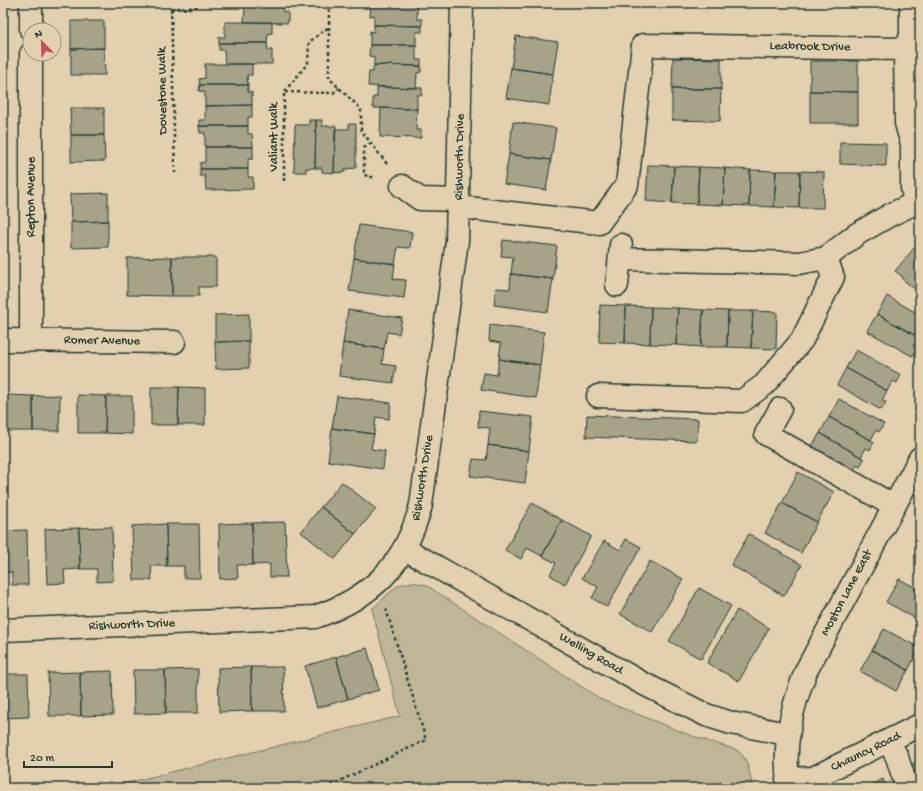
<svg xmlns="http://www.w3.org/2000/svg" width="923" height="791" viewBox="0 0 923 791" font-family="'Gochi Hand',sans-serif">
<rect width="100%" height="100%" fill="#e3d0ae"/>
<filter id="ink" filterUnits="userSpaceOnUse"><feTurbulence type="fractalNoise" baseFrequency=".025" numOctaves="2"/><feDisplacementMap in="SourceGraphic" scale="8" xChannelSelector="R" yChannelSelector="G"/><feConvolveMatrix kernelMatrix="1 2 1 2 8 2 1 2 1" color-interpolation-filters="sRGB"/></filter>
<g filter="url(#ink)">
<path fill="#bfb698" stroke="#6f7a66" d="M413,582L426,585L602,700L692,736L737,750C750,760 749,774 753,788H106L400,716L372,609L398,585Z"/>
<path fill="#a7a389" stroke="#1f3d34" d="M239,3H283V12H288V23L244,22L245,8L239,7Z
M374,3H417V5Z
M371,4L417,5V19H422V26L374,25V15L370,16Z
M71,21H104V48L71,49Z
M225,22H272V33L268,34L267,43H219V37H225Z
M374,25L422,26V32H416V45H370V31L374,32Z
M516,36L558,42L553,74L511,68Z
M219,43H267L268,50H272V64H225L224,50H219Z
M370,45H416V60H421V66L374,65V57L369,56Z
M104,48L105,75H71V49Z
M673,58L721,59V89H672Z
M810,61H858V92L810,91Z
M205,64H252V75H247L248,85H200L199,79L205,78Z
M374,65L421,66V72L417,73L416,88L368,86L369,72H373Z
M511,68L553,74L549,105L506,98Z
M200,85H248V92H252V105L205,106V92L199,91Z
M377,87L422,88V95H417V109L373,108V97H377Z
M672,89H721L720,121L672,120Z
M810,91L858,92V123H810Z
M252,105V117H248V126H199V120H205V106Z
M70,108H104V135H71Z
M381,108L417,109L416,130H421V138L380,137Z
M309,120H316L315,168H306V172H294L295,125H309Z
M316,120H322V126H336L334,173L322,172V168H315Z
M513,122L556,128L551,160L509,154Z
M349,124H356V168L345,169V172L334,173L335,129H349Z
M199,126H248V134H252L253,147H205V133H200Z
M71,135H104L105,161L71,162Z
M840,142L886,143V166L840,164Z
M205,147H253V159H248V169H200V163L205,162Z
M509,154L551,160L546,190L504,184Z
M648,165L674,166L672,203L646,201Z
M674,166L699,167L697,204L672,203Z
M699,167L725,168L723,205L697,204Z
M725,168L750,170L749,206L723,205Z
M200,169H248V177H253V189L206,190L205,176H200Z
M750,170L776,171L774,207L749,206Z
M776,171H800L799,208L774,207Z
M800,171L824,172L823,208H799Z
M108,193V221L71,222L70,194Z
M108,221V247L71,248V222Z
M359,225L412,232L410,248L398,247L395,264L354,258Z
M503,240L557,246L553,279L511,274L513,257L501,256Z
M920,241V293L902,279L903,277L895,271Z
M172,257V296L127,295V258Z
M172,257H216V287H199V296H172Z
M354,258L395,264L393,279L406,280L404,298L349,291Z
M511,274L553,279L548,312L494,305L496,288L510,289Z
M887,296L920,315V334L918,337L877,314Z
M600,305L626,306L625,343L599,342Z
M626,306L651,307L650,344L625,343Z
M651,307L678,308L676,345L650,344Z
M678,308L703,310L701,347L676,345Z
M348,310L402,318L399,334L387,332L384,349L343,343Z
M703,310L728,311L727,347H701Z
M728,311H753L751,348L727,347Z
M753,311L777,312L776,349L751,348Z
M249,314V341L215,342V315Z
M877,314L918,337L913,346L917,348L912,356L867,331Z
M490,325L544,332L540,365L499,359L501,343L489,341Z
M249,341V368L216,369L215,342Z
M343,343L384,349L382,364L396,366L393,383L339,376Z
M856,350L901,375L897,383L893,381L887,391L846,368Z
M499,359L540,365L536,398L481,390L484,373L497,375Z
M846,368L887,391L882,400L886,402L881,410L837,385Z
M151,387H179L178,425H151Z
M179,387L205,388V425H178Z
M5,395L33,396V431H5Z
M60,395L59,431H33V396Z
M78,395L106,396L105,433H78Z
M106,396H132V434L105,433Z
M337,396L391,403L389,419L376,417L374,434L332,428Z
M839,399L884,424L879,432L876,430L871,440L829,417Z
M479,411L533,417L529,451L488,445L490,428L478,427Z
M587,415L698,419L697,441L586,437Z
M829,417L874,442L870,450L866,448L861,457L820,433Z
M332,428L374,434L371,449L385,451L383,469L328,461Z
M820,433L864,459L860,467L857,465L851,474L809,451Z
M488,445L529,451L525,483L470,476L473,459L486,460Z
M798,472L834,492L817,522L782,503Z
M342,482L376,509L355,534L321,507Z
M532,503L562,520L542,556L527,548L521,559L505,550Z
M782,503L817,522L801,553L765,533Z
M321,507L355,534L335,559L301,532Z
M562,520L591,536L565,584L550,575L556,563L542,556Z
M285,522L287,577H270V564L253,565L252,523Z
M252,523L253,565H237L238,578L220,579L219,524Z
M166,524L167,566H151L152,580H134L132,526Z
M166,524H199L200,578H184V566H167Z
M112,527L113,581L97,582V569H80L79,528Z
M79,528L80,569L64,570L65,583L47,584L45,529Z
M27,530L28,585H12V572L3,573V531Z
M749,534L802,565L784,596L731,565Z
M626,539L641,547L607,607L592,598L598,587L582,578L604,541L620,550Z
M650,561L683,579L652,632L620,614Z
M899,579L920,590V621L886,602Z
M699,588L731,606L701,659L669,641Z
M737,610L769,628L739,681L707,663Z
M884,629L920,648L908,670L872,650Z
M367,648L379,690L348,699L336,657Z
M872,650L908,670L896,691L860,671Z
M336,657L348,699L317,708L305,666Z
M251,667L252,711L219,712L218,668Z
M251,667H283L284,711H252Z
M198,669V713H166L165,670Z
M133,670H165L166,713L134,714Z
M112,671L113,715L81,716L80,672Z
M80,672L81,716H49L48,673Z
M3,674H28L29,717L3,718Z
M920,760V788H913L907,767Z
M883,779L886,788H865Z"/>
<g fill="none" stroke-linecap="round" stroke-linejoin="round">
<defs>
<path id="minor" d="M31,3V30
M905,49L911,36V3
M31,54V340
M402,186L420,199L459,200
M459,207L599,223L627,185L643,45L905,49L906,123L912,144V188L915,203
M620,259L799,263L826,258L857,234L890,215L915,203H920
M617,285L621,245
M3,340L174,342
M598,396L742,401L764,385L802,340L833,277L826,258
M780,409L766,434L894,506
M405,549L640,682L706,715L731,723L787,734
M3,630L315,617C373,597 405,565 421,505L457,241L462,3
M889,741L897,757L907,788
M787,779L813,778L920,725
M789,788C782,746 791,710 806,671L920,458"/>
</defs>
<use href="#minor" stroke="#1f3d34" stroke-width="25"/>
<path stroke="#1f3d34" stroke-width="2.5" stroke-dasharray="3 3" stroke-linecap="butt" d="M171,3L175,173
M329,3V78L361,109V130L387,164
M171,9L193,8L204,3
M285,92L333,93L339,88
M371,143L364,148V175L376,178
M284,181V92L308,63L309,42L329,27
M325,788L426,740L386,609"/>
<use href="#minor" stroke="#e3d0ae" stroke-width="22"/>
</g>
</g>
<g text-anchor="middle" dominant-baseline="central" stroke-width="3" stroke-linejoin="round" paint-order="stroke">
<g font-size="13" fill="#1f3d34" stroke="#e3d0ae">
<text transform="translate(810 47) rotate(1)">Leabrook Drive</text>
<text transform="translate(163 91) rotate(-91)">Dovestone Walk</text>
<text transform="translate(274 137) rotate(-90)">Valiant Walk</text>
<text transform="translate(460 157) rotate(-89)">Rishworth Drive</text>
<text transform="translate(31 197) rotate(-90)">Repton Avenue</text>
<text transform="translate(102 341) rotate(1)">Romer Avenue</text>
<text transform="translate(423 478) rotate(-81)">Rishworth Drive</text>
<text transform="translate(847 593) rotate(-62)">Moston Lane East</text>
<text transform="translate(132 625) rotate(-2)">Rishworth Drive</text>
<text transform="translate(591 654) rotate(30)">Welling Road</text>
<text transform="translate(866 752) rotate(-26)">Chauncy Road</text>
</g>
</g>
<rect width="923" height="791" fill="none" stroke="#e3d0ae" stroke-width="16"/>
<rect x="8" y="8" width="907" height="775" fill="none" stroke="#1f3d34" stroke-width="1.5" filter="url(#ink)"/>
<g transform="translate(42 42) rotate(337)"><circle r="19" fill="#e3d0ae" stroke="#95957d"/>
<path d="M0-3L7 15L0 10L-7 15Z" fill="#d1495b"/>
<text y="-6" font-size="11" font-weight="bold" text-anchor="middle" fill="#1f3d34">N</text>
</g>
<path d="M24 761v6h88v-6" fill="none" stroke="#1f3d34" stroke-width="2"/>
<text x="30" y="761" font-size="12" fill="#1f3d34" stroke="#e3d0ae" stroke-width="3" paint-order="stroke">20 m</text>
</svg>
